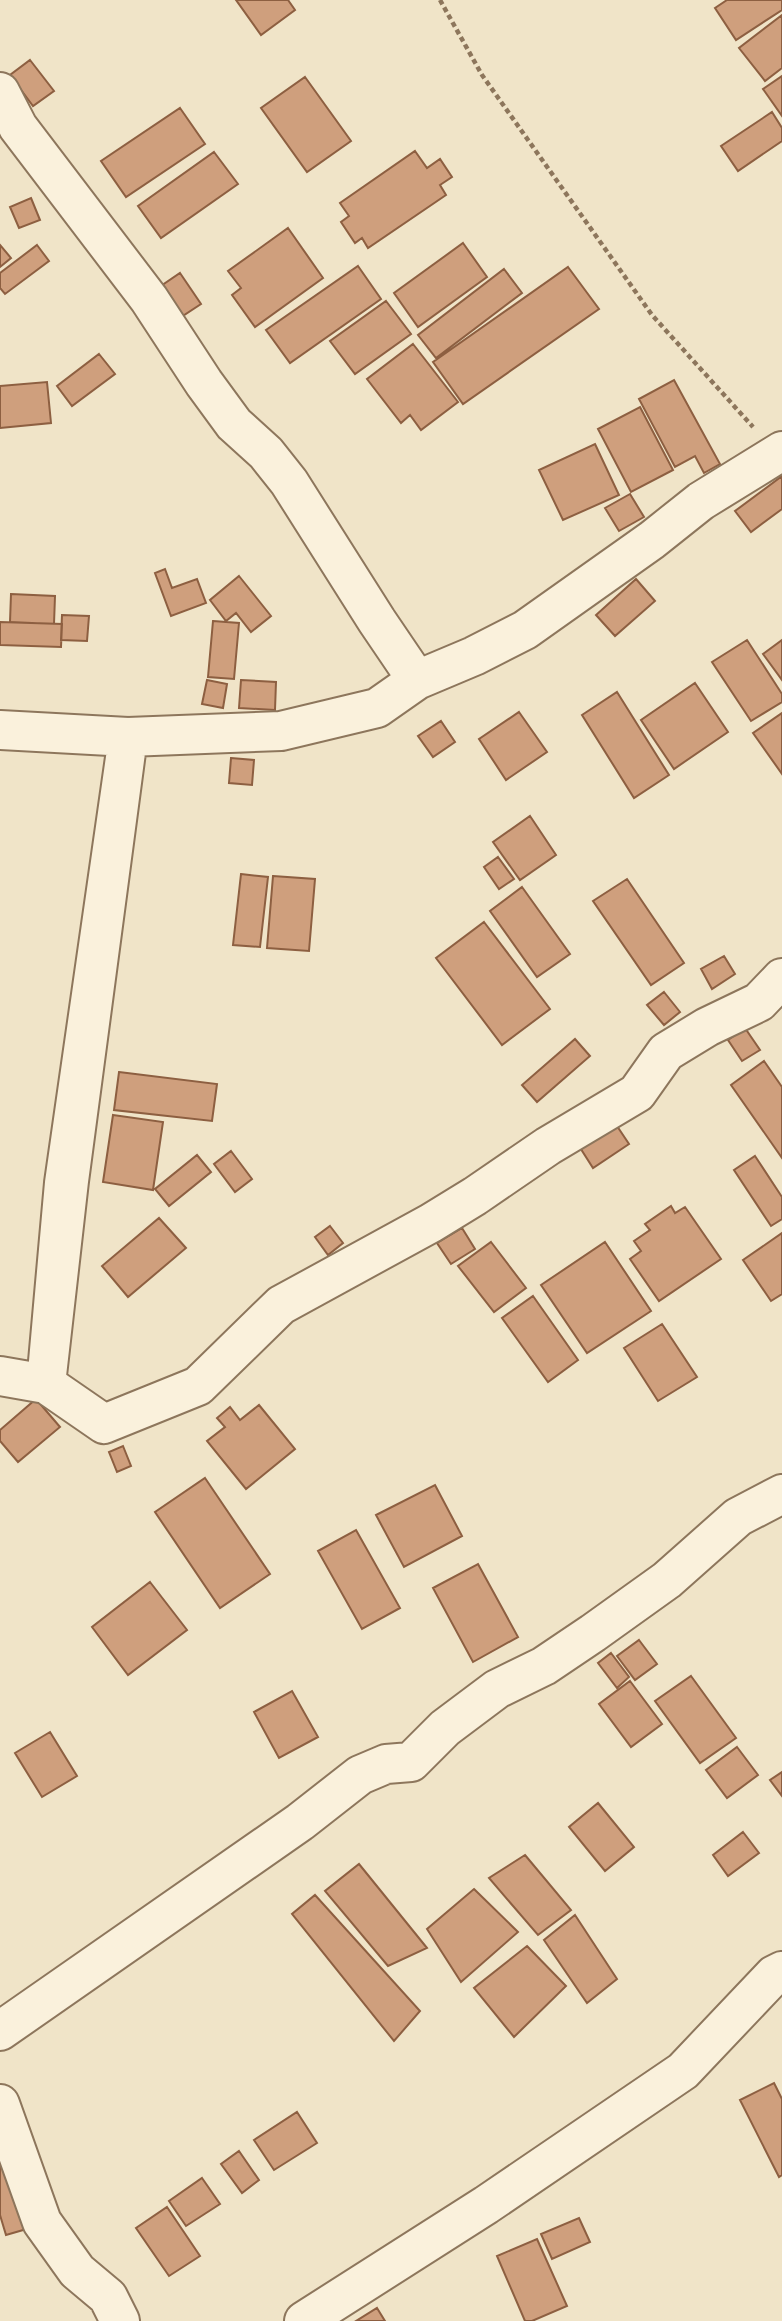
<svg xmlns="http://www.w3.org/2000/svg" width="782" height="2321" viewBox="0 0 782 2321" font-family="'PT Serif',serif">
<rect width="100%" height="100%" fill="#f0e4c8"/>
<path fill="#cf9f7d" stroke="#8d5f41" stroke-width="2" d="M236,0H288L295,10L261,35Z
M727,0H782V10L736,40L715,8Z
M782,15V68L765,81L739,48Z
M30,60L54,91L33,106L10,75Z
M782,76V116L763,89Z
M305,77L351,141L307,172L261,108Z
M180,108L205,144L126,197L101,161Z
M772,112L782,128V141L738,171L721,146Z
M415,151L427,168L440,159L452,177L440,185L446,195L368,248L362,238L355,243L341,222L349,216L340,203Z
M214,152L238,184L161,238L138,206Z
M31,198L40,220L19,228L10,207Z
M288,228L323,278L255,327L232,295L241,288L228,271Z
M463,243L487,277L418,327L394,293Z
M0,245L11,258L0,267Z
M37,245L49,261L5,294L0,288V273Z
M358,266L381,299L290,363L266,330Z
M568,267L599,309L463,404L433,362Z
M504,269L522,293L436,358L418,335Z
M180,273L201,304L175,321L155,290Z
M386,301L411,334L355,374L330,341Z
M413,344L458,402L421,430L410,415L401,423L367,379Z
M99,354L115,374L72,406L57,386Z
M674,380L720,464L704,473L695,456L675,467L639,399Z
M47,382L51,423L0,428V386Z
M640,407L673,470L631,492L598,429Z
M595,444L619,495L563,520L539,470Z
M782,476V509L751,532L735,511Z
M630,494L644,517L619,531L605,508Z
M165,569L172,588L197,579L206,603L171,616L155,573Z
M239,576L271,616L251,632L236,613L226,621L210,600Z
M636,579L655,601L615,636L596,615Z
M11,594L55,596L54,624L10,622Z
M62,615L89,616L87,641L61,640Z
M213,621L239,623L234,679L208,677Z
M0,622L62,624L61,647L0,645Z
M747,640L782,694V702L751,721L712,662Z
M782,640V680L763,654Z
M207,680L227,684L223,708L202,704Z
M241,680L276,682L275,710L239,708Z
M695,683L728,732L674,769L641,720Z
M617,692L669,775L634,798L582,715Z
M519,712L547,752L506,780L479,739Z
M782,713V774L753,733Z
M441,721L455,742L433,757L418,736Z
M231,758L254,760L252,785L229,783Z
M530,816L556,855L520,880L493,842Z
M498,857L514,879L499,889L484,867Z
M241,874L268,877L260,947L233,945Z
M273,876L315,879L309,951L267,948Z
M627,879L684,963L651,985L593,901Z
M522,887L570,954L537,977L490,911Z
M484,922L550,1009L502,1045L436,958Z
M724,956L735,974L712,989L701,969Z
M664,992L680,1012L664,1025L647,1005Z
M745,1028L760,1050L742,1061L728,1040Z
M575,1039L590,1056L537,1102L522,1085Z
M764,1061L782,1087V1158L731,1085Z
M119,1072L217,1084L212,1121L114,1110Z
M113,1115L163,1122L153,1190L103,1182Z
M615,1123L629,1144L593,1168L579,1146Z
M231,1151L252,1179L235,1192L214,1164Z
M197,1155L211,1172L169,1206L155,1189Z
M755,1156L782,1197V1219L771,1226L734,1170Z
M671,1206L675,1213L685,1207L721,1259L659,1301L630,1259L641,1251L634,1241L650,1230L645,1224Z
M159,1218L186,1248L128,1297L102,1266Z
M330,1226L343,1243L328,1255L315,1237Z
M462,1228L475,1249L451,1264L437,1243Z
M782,1233V1294L771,1301L743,1260Z
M491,1242L526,1288L494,1312L458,1266Z
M605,1242L651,1311L587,1353L541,1285Z
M533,1296L578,1360L548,1382L502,1318Z
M662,1324L697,1377L658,1401L624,1348Z
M36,1399L60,1427L18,1462L0,1441V1430Z
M259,1405L295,1449L246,1489L207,1441L225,1427L217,1418L230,1407L240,1420Z
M123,1446L131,1466L117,1472L109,1452Z
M205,1478L270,1574L220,1608L155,1512Z
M435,1485L462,1536L404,1567L376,1515Z
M356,1530L400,1608L362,1629L318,1551Z
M478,1564L518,1637L473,1662L433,1588Z
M150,1582L187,1630L128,1675L92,1627Z
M639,1640L657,1664L635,1680L617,1656Z
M611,1653L629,1677L617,1688L598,1663Z
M691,1676L736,1738L700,1763L655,1701Z
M630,1681L662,1724L631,1747L599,1704Z
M292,1691L318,1737L279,1758L254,1712Z
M50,1732L77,1776L42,1797L15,1753Z
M737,1747L758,1775L727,1798L706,1770Z
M782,1772V1796L770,1780Z
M598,1803L634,1847L605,1871L569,1827Z
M743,1832L759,1853L728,1876L713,1855Z
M525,1855L571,1910L538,1935L489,1878Z
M359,1864L427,1948L388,1966L325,1891Z
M474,1889L518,1932L461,1982L427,1929Z
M315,1895L420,2011L394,2041L292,1914Z
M575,1915L617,1979L587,2003L544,1940Z
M527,1946L566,1986L514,2037L474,1988Z
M774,2083L782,2099V2175L779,2177L740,2100Z
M297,2112L317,2143L274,2170L254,2140Z
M239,2151L259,2180L242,2193L221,2164Z
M0,2161L30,2228L6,2235L0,2215Z
M202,2178L220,2204L186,2226L169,2201Z
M167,2207L200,2256L169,2276L136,2228Z
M579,2218L590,2242L552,2259L541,2234Z
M537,2239L567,2306L532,2321H525L497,2256Z
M377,2308L385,2321H356Z"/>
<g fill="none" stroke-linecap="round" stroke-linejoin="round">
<defs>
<path id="minor" d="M0,92L18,127L149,299L204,383L234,424L266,453L289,482L377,621L417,680
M0,730L128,737L281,731L377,708L417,680L474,656L525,630L652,540L701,501L782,451
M128,737L69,1181L46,1384L64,1183Z
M0,1376L46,1384L104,1424L198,1386L281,1305L431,1223L475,1196L548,1146L637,1093L666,1052L707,1027L759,1002L782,978
M0,2031L300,1822L360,1775L386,1764L411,1762L445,1728L497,1689L544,1666L593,1633L667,1580L738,1517L782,1494
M0,2104L42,2222L77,2271L108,2297L120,2321
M304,2321L486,2205L683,2071L774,1975L782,1971"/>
</defs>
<use href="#minor" stroke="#8d765c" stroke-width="42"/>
<path stroke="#8d765c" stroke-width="4.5" stroke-dasharray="5 3.5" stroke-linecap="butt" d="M440,0L482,75L652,315L753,427"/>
<use href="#minor" stroke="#faf1dc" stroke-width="38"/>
</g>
</svg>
